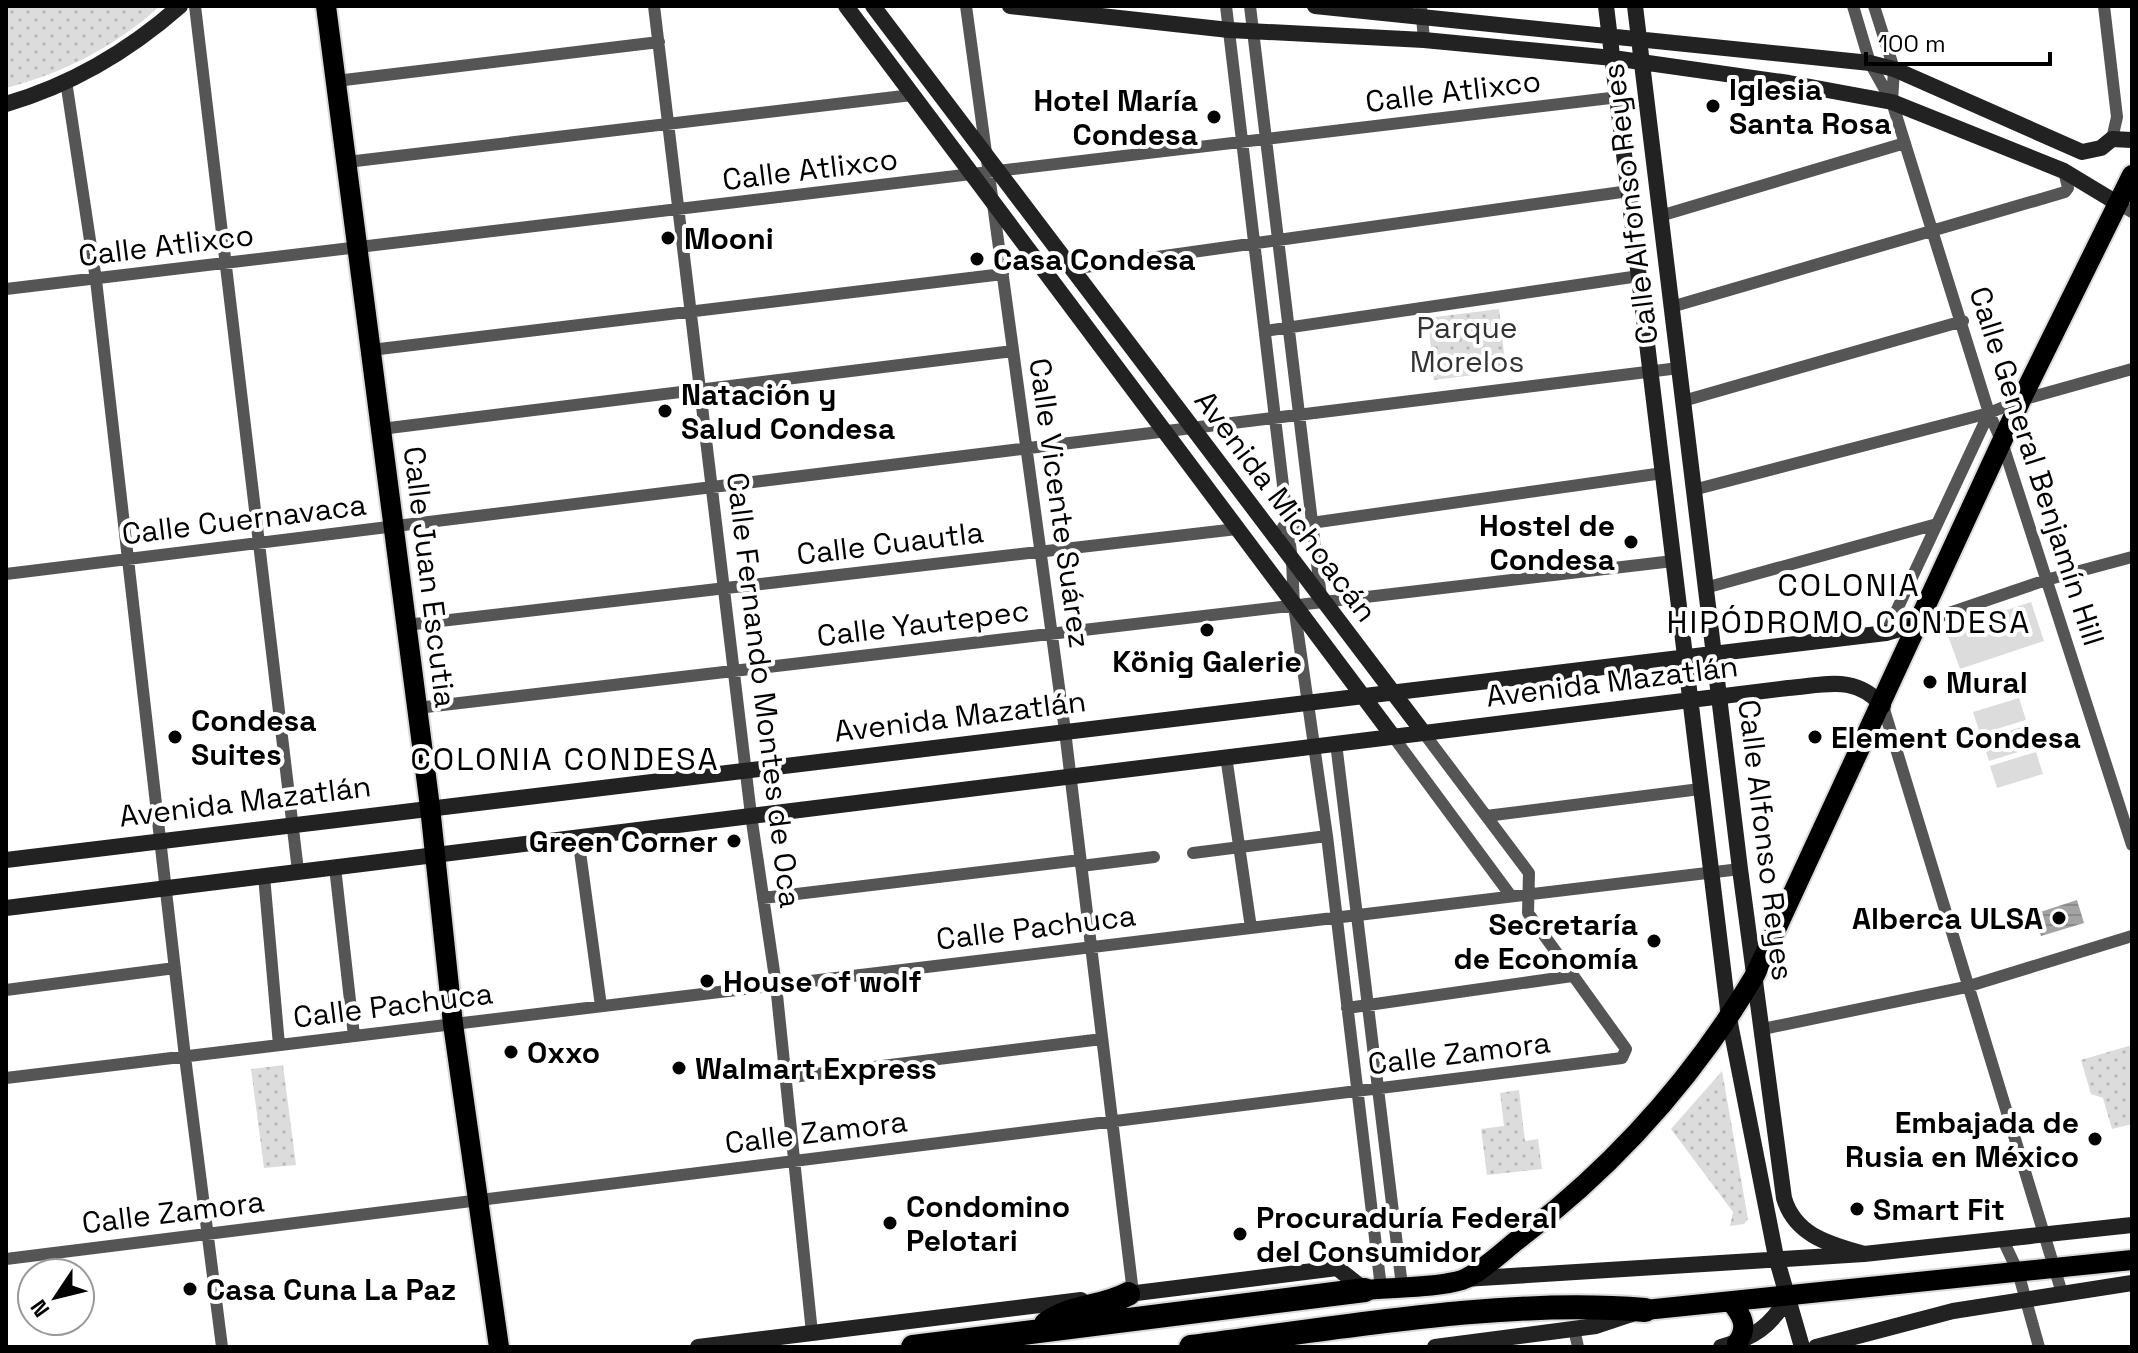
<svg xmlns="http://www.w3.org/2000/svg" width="2138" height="1353" viewBox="0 0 2138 1353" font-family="'Space Grotesk',sans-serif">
<defs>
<pattern id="green-dots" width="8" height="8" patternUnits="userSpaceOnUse" patternTransform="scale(2)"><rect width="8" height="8" fill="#dcdcdc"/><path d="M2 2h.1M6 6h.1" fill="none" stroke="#bbb" stroke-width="1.8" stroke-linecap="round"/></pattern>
<pattern id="water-rules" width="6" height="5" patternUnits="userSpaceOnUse" patternTransform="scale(2)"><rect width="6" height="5" fill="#a3a3a3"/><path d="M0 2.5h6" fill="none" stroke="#8b8b8b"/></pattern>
</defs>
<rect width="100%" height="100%" fill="#fff"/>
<path fill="url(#green-dots)" d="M6,6H160C116,46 64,73 6,88Z
M1499,309L1506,371L1434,380L1428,318Z
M2132,1045V1124L2112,1129L2103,1098L2091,1094L2081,1060Z
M283,1065L296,1165L264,1168L251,1069Z
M1722,1071L1748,1219L1744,1224L1730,1226L1733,1212L1671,1129Z
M1519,1090L1525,1141L1538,1139L1542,1169L1487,1175L1481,1129L1504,1126L1500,1093Z"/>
<path fill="#dcdcdc" d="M2031,602L2044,641L1960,669L1946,630Z
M2019,698L2026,720L1980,734L1973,712Z
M2028,725L2035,747L1989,761L1982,739Z
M2036,752L2043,774L1997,788L1990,766Z"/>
<path fill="url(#water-rules)" d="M2077,900L2084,923L2041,936L2034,914Z"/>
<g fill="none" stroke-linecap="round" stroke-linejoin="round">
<defs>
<path id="primary" d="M326,6L430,807L453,1024L499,1347
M1365,1290C1393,1287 1436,1288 1462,1280C1480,1273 1501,1253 1516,1241C1613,1168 1693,1079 1755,975L2021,400L2132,175
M1731,1302C1742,1315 1749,1327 1737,1343
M1645,1310L2132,1260"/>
<path id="highway" d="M1046,1324C1069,1306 1102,1308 1128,1294
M913,1347L1365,1290
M1191,1347C1335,1329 1501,1298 1645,1310"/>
</defs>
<use href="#primary" stroke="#dbdbdb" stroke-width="24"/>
<use href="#highway" stroke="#dbdbdb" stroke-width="28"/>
<path stroke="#555" stroke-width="12" d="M195,6L298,871
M654,6L751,815L776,985L812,1333
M966,6L1065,731L1133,1293
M1226,6L1292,561L1294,606L1327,836L1381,1288
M1250,6L1321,597
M1421,6L1424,40
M1853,6L1870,63L1892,102L1989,413L2002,442L2132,845
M1874,6L1894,69L1892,102
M2104,6L2117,117L2112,139
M66,81L96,280L185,1057L222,1347
M336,81L659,42
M347,162L912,95
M2117,203L2132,212
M1660,216L1905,143
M1071,269L1629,191
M6,289L1619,97
M1671,307L2065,192L2068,188L2064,171
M1265,331L1639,276
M371,350L1003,274
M1683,401L1963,321
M381,429L1013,351
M1693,490L1989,413L2021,400L2132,369
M1283,527L1663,473
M6,574L1679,368
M1705,588L1937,524
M1920,623L2046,580L2132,557
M406,625L1237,529
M1886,633L1989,413
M1883,706L2062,1293
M417,708L1673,561
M1392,735L1511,896
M1336,743L1402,1286
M1226,756L1251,928
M1486,816L1700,789
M578,837L601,1006
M1193,853L1327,836
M1081,866L1154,857
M335,867L354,1036
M264,876L279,1045
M763,898L1080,860
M6,990L175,968
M1347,1008L1572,976
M1763,1029L1966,987L2132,936
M6,1078L1740,869
M784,1078L1102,1039
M2003,1240L2018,1272L2039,1347
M6,1259L1622,1058L1626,1049L1528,913L1529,873L1423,732
M1574,1329L1578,1347"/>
<path stroke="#222" stroke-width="16" d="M846,6L1392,735
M873,6L1423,732
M1010,6L1229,30L1424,40L1613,58L1789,83L1892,102L2064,171L2117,203
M1315,6L1870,63L1894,69L2082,152L2101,148L2112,139L2132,140
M1606,6L1729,1018L1776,1257L1802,1347
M1635,6L1740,869L1784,1198C1795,1236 1830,1244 1864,1254
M6,104C71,85 130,50 180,6
M6,860L1886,633L1920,623
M6,908L1788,688C1826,685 1855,674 1883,706
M1464,1279L1864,1254L2132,1225
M1120,1295L1337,1268L1365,1290
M698,1347L1081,1300
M1435,1347L1596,1326L1632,1314
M1721,1347C1754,1338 1771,1326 1788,1297
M1816,1347L1953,1311L2132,1283"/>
<use href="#primary" stroke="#000" stroke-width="20"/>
<use href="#highway" stroke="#000" stroke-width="24"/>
</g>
<g fill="#000" stroke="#fff" stroke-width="3">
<circle cx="1713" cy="106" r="8"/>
<circle cx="1214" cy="117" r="8"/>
<circle cx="668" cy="238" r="8"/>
<circle cx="977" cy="259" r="8"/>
<circle cx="665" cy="411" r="8"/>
<circle cx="1631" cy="542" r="8"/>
<circle cx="1207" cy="630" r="8"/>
<circle cx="1930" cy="682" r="8"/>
<circle cx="175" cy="737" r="8"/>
<circle cx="1815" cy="737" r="8"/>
<circle cx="734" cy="841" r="8"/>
<circle cx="2059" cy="918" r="8"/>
<circle cx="1654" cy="941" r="8"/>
<circle cx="707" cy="981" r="8"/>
<circle cx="511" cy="1052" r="8"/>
<circle cx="679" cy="1068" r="8"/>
<circle cx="2095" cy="1139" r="8"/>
<circle cx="1857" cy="1209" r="8"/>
<circle cx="890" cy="1223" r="8"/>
<circle cx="1240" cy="1234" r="8"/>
<circle cx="190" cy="1289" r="8"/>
</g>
<g text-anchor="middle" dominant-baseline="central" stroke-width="8" stroke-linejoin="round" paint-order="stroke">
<g font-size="30" font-weight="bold" fill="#000" stroke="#fff" text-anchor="start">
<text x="1729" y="89">Iglesia<tspan x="1729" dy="34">Santa Rosa</tspan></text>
<text x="1198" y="100" text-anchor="end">Hotel María<tspan x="1198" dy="34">Condesa</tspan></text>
<text x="684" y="238">Mooni</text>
<text x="993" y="259">Casa Condesa</text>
<text x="681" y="394">Natación y<tspan x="681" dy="34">Salud Condesa</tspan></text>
<text x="1615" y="525" text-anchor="end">Hostel de<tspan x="1615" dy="34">Condesa</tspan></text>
<text x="1207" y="661" text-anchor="middle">König Galerie</text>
<text x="1946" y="682">Mural</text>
<text x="191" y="720">Condesa<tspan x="191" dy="34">Suites</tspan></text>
<text x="1831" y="737">Element Condesa</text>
<text x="718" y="841" text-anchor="end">Green Corner</text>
<text x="2043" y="918" text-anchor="end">Alberca ULSA</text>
<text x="1638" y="924" text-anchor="end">Secretaría<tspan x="1638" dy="34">de Economía</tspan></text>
<text x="723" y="981">House of wolf</text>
<text x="527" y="1052">Oxxo</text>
<text x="695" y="1068">Walmart Express</text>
<text x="2079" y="1122" text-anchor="end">Embajada de<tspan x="2079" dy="34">Rusia en México</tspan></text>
<text x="906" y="1206">Condomino<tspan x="906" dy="34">Pelotari</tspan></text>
<text x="1873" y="1209">Smart Fit</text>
<text x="1256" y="1217">Procuraduría Federal<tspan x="1256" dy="34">del Consumidor</tspan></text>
<text x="206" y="1289">Casa Cuna La Paz</text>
</g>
<g font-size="30" fill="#000" stroke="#fff">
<text transform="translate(1453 91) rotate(-7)">Calle Atlixco</text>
<text transform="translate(810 169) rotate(-7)">Calle Atlixco</text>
<text transform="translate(1630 204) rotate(-97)">Calle Alfonso Reyes</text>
<text transform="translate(166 245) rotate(-7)">Calle Atlixco</text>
<text transform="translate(2037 466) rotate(72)">Calle General Benjamín Hill</text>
<text transform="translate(1060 503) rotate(82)">Calle Vicente Suárez</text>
<text transform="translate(1286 506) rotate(53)">Avenida Michoacán</text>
<text transform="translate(244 519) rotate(-7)">Calle Cuernavaca</text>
<text transform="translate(890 543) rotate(-7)">Calle Cuautla</text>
<text transform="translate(430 577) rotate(83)">Calle Juan Escutia</text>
<text transform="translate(923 623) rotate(-7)">Calle Yautepec</text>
<text transform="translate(1612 681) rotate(-7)">Avenida Mazatlán</text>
<text transform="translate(764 690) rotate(83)">Calle Fernando Montes de Oca</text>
<text transform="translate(960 716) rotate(-7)">Avenida Mazatlán</text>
<text transform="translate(245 801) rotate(-7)">Avenida Mazatlán</text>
<text transform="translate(1766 840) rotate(83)">Calle Alfonso Reyes</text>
<text transform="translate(1036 927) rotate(-7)">Calle Pachuca</text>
<text transform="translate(393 1005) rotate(-7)">Calle Pachuca</text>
<text transform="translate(1459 1053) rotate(-7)">Calle Zamora</text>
<text transform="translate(816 1132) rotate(-7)">Calle Zamora</text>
<text transform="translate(173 1212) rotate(-7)">Calle Zamora</text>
</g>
<g font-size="30" fill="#333" stroke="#fff">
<text x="1467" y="327">Parque<tspan x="1467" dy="34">Morelos</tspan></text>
</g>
<g font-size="32" letter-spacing="2" fill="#000" stroke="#fff">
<text x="1849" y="585">COLONIA<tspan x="1849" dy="37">HIPÓDROMO CONDESA</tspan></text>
<text x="565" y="759">COLONIA CONDESA</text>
</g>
</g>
<rect width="2138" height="1353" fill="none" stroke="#000000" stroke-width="16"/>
<g transform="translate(56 1297) rotate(235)"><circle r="38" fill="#ffffff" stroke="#999999" stroke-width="2"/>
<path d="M0-6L14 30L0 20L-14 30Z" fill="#000000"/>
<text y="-12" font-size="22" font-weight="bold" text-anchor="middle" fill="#000000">N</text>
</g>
<path d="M1866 52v12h184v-12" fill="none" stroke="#000000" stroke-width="4"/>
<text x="1878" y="52" font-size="24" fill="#000000" stroke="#ffffff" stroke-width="6" paint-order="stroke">100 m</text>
</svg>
